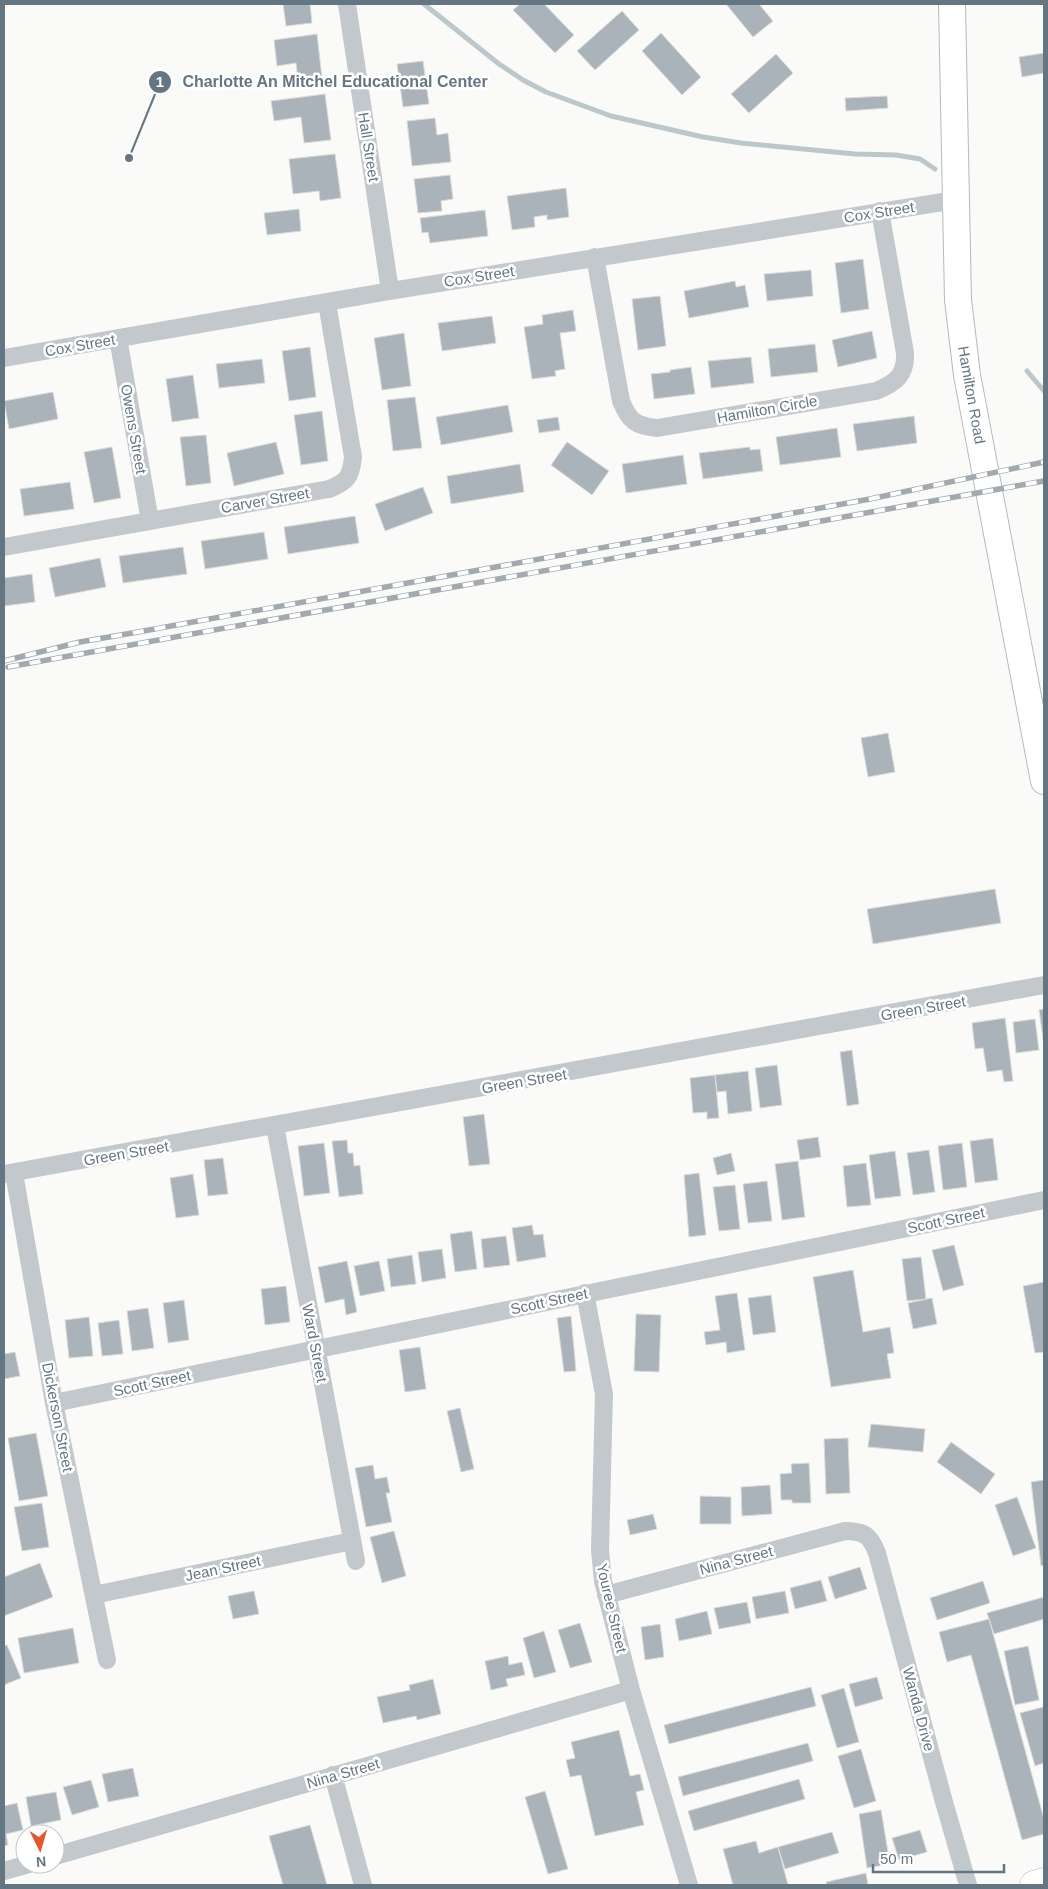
<svg xmlns="http://www.w3.org/2000/svg" width="1048" height="1889" viewBox="0 0 1048 1889" font-family="Arial,sans-serif">
<rect width="100%" height="100%" fill="#fafaf8"/>
<g fill="none" stroke-linecap="round" stroke-linejoin="round">
<path stroke="#bbc7cb" stroke-width="5" d="M424,4L499,64L523,80L546,92L611,116L703,137L741,143L855,154L896,155L920,159L935,169
M1027,371L1044,391"/>
</g>
<path fill="#aab3b9" stroke="#dcdcda" d="M283,4H310L312,23L286,26Z
M520,4H544L574,35L555,53L513,10Z
M726,4H759L773,21L753,37Z
M622,11L639,30L595,70L577,51Z
M661,33L701,77L682,95L642,51Z
M317,34L322,78L298,81L296,63L277,66L274,40Z
M1044,53V73L1022,77L1019,57Z
M776,54L793,73L749,113L731,94Z
M423,61L429,104L403,107L397,64Z
M325,94L331,140L304,143L301,117L274,121L271,101Z
M887,96L888,108L846,111L845,98Z
M435,118L437,135L448,133L451,162L412,166L407,121Z
M335,154L341,198L320,201L319,191L293,194L289,159Z
M450,175L453,199L441,201L442,211L418,213L414,179Z
M566,188L569,217L547,220V215L534,217L535,227L512,230L507,196Z
M299,209L301,231L267,235L264,213Z
M485,210L488,236L430,243L428,232L422,233L420,218Z
M863,259L869,309L841,313L835,263Z
M811,270L813,296L767,301L764,274Z
M735,281L736,287L745,285L749,307L689,318L684,291Z
M660,296L666,346L638,350L632,299Z
M573,310L576,331L560,333L565,369L555,371L556,376L532,379L524,327L543,324L542,315Z
M492,316L496,343L442,351L438,323Z
M872,331L877,358L838,367L832,340Z
M404,333L411,386L382,390L374,338Z
M815,344L818,372L771,377L768,349Z
M310,347L316,397L289,401L282,351Z
M751,357L754,383L711,388L708,361Z
M262,359L265,383L219,388L216,364Z
M691,367L695,394L654,399L651,374L670,372V370Z
M193,375L199,418L172,422L166,379Z
M53,392L58,419L9,429L4,401Z
M415,397L422,448L393,451L387,400Z
M508,405L513,432L441,445L436,417Z
M322,411L328,461L301,465L294,415Z
M914,416L917,443L857,451L853,424Z
M558,417L560,430L539,433L537,420Z
M837,428L841,457L780,465L776,437Z
M206,435L211,483L186,486L180,437Z
M276,442L284,474L234,486L227,453Z
M567,442L609,471L592,495L551,465Z
M112,447L121,498L94,503L84,452Z
M750,447V450L760,449L763,471L703,479L699,453Z
M683,455L687,484L626,493L622,464Z
M520,464L524,492L451,504L447,476Z
M70,482L74,509L24,516L20,489Z
M423,487L433,513L385,531L375,504Z
M355,516L359,543L288,554L284,527Z
M264,532L268,559L205,569L201,541Z
M183,547L187,574L123,583L119,556Z
M100,558L106,587L55,597L49,568Z
M32,574L35,602L4,606V578Z
M888,733L895,772L868,777L861,738Z
M995,889L1001,923L873,944L867,909Z
M1044,1009V1046L1039,1010Z
M1005,1018L1013,1081L1004,1082L1002,1070L987,1072L983,1048L975,1049L972,1023Z
M1035,1019L1039,1050L1016,1053L1013,1022Z
M852,1050L859,1104L847,1106L840,1052Z
M777,1065L782,1105L760,1108L755,1068Z
M748,1071L752,1111L728,1114L726,1091L717,1092L715,1075Z
M715,1075L719,1118L707,1119V1112L693,1113L690,1078Z
M484,1114L490,1164L469,1166L463,1117Z
M818,1137L821,1157L800,1160L797,1140Z
M993,1138L998,1180L975,1183L970,1141Z
M347,1140L348,1153H353L354,1166L360,1165L363,1194L339,1197L332,1141Z
M324,1143L330,1193L304,1196L298,1146Z
M962,1143L967,1187L943,1190L938,1146Z
M929,1150L935,1192L913,1195L907,1153Z
M895,1151L901,1196L875,1199L869,1155Z
M731,1153L735,1171L717,1175L713,1158Z
M223,1158L228,1194L208,1196L204,1160Z
M798,1161L805,1217L782,1220L775,1164Z
M866,1163L871,1205L847,1207L843,1166Z
M699,1173L706,1235L689,1237L684,1175Z
M193,1174L199,1215L176,1218L170,1178Z
M767,1181L772,1221L748,1223L743,1184Z
M735,1185L740,1229L719,1231L713,1187Z
M532,1225L534,1235L543,1234L546,1257L517,1262L512,1228Z
M472,1231L477,1269L455,1272L450,1234Z
M506,1236L510,1265L484,1268L481,1239Z
M954,1245L964,1285L943,1291L932,1250Z
M442,1249L446,1278L422,1282L418,1252Z
M412,1255L416,1284L391,1287L387,1259Z
M921,1257L926,1299L907,1301L902,1259Z
M347,1261L357,1312L346,1315L344,1299L325,1303L318,1267Z
M379,1261L385,1291L360,1296L354,1266Z
M853,1270L863,1332L890,1327L894,1353L887,1354L891,1378L831,1387L813,1277Z
M1044,1282V1352L1035,1353L1023,1286Z
M286,1286L290,1322L265,1325L261,1289Z
M737,1293L745,1350L727,1353L726,1342L706,1345L704,1332L720,1330L715,1296Z
M771,1295L776,1332L753,1335L748,1298Z
M932,1298L937,1324L913,1329L908,1303Z
M184,1300L189,1340L168,1343L163,1303Z
M148,1308L154,1348L132,1351L127,1311Z
M636,1314L661,1315L659,1372L634,1371Z
M571,1316L576,1371L564,1372L557,1318Z
M89,1317L93,1356L69,1358L65,1320Z
M119,1320L123,1354L102,1356L98,1323Z
M420,1347L426,1389L405,1392L399,1350Z
M15,1352L20,1376L4,1379V1354Z
M460,1408L474,1469L461,1472L447,1411Z
M871,1424L925,1429L923,1452L868,1447Z
M36,1433L48,1496L19,1501L8,1438Z
M848,1438L850,1493L826,1494L824,1439Z
M951,1442L995,1474L981,1494L937,1462Z
M809,1463L811,1503H792V1500H781L780,1474L792,1473L791,1464Z
M373,1465L375,1479L387,1477L390,1493H386L392,1522L366,1527L355,1468Z
M1044,1480V1565L1041,1566L1031,1482Z
M770,1485L772,1514L742,1516L741,1487Z
M700,1496L731,1497V1524H700Z
M1017,1497L1036,1548L1013,1556L995,1505Z
M42,1503L49,1547L22,1551L14,1507Z
M653,1514L657,1529L630,1535L627,1520Z
M394,1531L406,1576L382,1583L370,1537Z
M40,1563L53,1597L4,1616V1577Z
M860,1567L867,1589L835,1599L828,1577Z
M821,1580L827,1601L795,1609L790,1588Z
M983,1581L990,1603L937,1620L930,1598Z
M254,1591L259,1614L233,1619L228,1596Z
M785,1591L789,1613L756,1619L752,1597Z
M1044,1597V1619L994,1634L987,1613Z
M747,1602L751,1623L719,1629L714,1608Z
M707,1611L712,1634L679,1641L675,1619Z
M989,1619L1044,1819V1834L1022,1840L971,1655L947,1662L939,1632Z
M580,1623L592,1662L570,1668L558,1630Z
M660,1624L664,1657L645,1660L641,1627Z
M73,1628L79,1663L24,1673L18,1638Z
M544,1631L556,1672L534,1678L523,1638Z
M7,1645L21,1678L4,1685V1646Z
M1028,1646L1039,1700L1015,1705L1004,1651Z
M508,1656L509,1665L522,1662L525,1675L506,1679L508,1686L491,1690L485,1661Z
M877,1677L883,1699L855,1707L849,1684Z
M433,1679L441,1714L417,1720L416,1716L383,1723L377,1697L410,1690L409,1685Z
M811,1687L816,1706L669,1744L664,1725Z
M844,1688L859,1742L837,1748L821,1695Z
M1043,1707L1044,1712V1763L1035,1766L1020,1713Z
M619,1730L630,1776L640,1774L644,1790L636,1792L644,1825L595,1836L581,1775L570,1777L566,1760L575,1758L571,1742Z
M808,1743L813,1761L683,1796L678,1777Z
M861,1749L876,1801L854,1808L838,1756Z
M133,1768L139,1796L108,1802L102,1774Z
M799,1779L805,1799L694,1831L688,1811Z
M91,1780L99,1807L72,1815L63,1787Z
M545,1791L568,1869L548,1874L525,1797Z
M56,1792L61,1820L31,1826L26,1797Z
M17,1803L23,1830L6,1834L8,1845L4,1846V1806Z
M881,1810L890,1864L867,1868L859,1814Z
M310,1825L327,1885H283L269,1836Z
M920,1830L927,1852L899,1860L892,1838Z
M832,1832L839,1853L785,1869L778,1847Z
M756,1841L759,1853L778,1847L788,1885H733L723,1849Z
M866,1873L868,1885H827L826,1882Z"/>
<g fill="none" stroke-linecap="round" stroke-linejoin="round">
<defs>
<path id="secondary" d="M952,4L958,300L967,375L1044,781"/>
<path id="primary" d="M1034,1885L1044,1882"/>
</defs>
<use href="#secondary" stroke="#b3babf" stroke-width="28"/>
<use href="#primary" stroke="#b5babe" stroke-width="29"/>
<path stroke="#c3c8cc" stroke-width="18" d="M347,4L390,291
M595,257L621,401C629,421 636,426 657,428L876,391C896,383 906,375 905,353L880,211
M118,338L150,521
M4,358L390,291L955,200
M4,547L329,489C347,482 351,477 353,457L327,303
M275,1126L356,1561
M14,1173L54,1403L107,1660
M4,1174L1044,985
M585,1293L604,1394L600,1550L603,1581L631,1690L689,1885
M54,1403L1044,1200
M94,1595L352,1541
M606,1595L845,1531C864,1531 870,1535 877,1553L944,1802L968,1885
M333,1775L363,1885
M55,1856L631,1690
M4,1871L29,1864"/>
<use href="#secondary" stroke="#fff" stroke-width="26"/>
<use href="#primary" stroke="#fff" stroke-width="28"/>
<defs>
<path id="rail" d="M4,661L80,642L138,632L870,499L1044,462
M8,667L1044,481"/>
</defs>
<use href="#rail" stroke="#a2aab0" stroke-width="5.5"/>
<use href="#rail" stroke="#fff" stroke-width="4" stroke-dasharray="11" stroke-linecap="butt"/>
</g>
<g text-anchor="middle" dominant-baseline="central" stroke-width="5" stroke-linejoin="round" paint-order="stroke">
<g font-size="15" fill="#657683" stroke="#fff">
<text transform="translate(369 147) rotate(81)">Hall Street</text>
<text transform="translate(879 212) rotate(-9)">Cox Street</text>
<text transform="translate(479 276) rotate(-9)">Cox Street</text>
<text transform="translate(80 345) rotate(-10)">Cox Street</text>
<text transform="translate(972 395) rotate(80)">Hamilton Road</text>
<text transform="translate(767 409) rotate(-10)">Hamilton Circle</text>
<text transform="translate(134 429) rotate(80)">Owens Street</text>
<text transform="translate(265 500) rotate(-10)">Carver Street</text>
<text transform="translate(923 1008) rotate(-10)">Green Street</text>
<text transform="translate(524 1081) rotate(-10)">Green Street</text>
<text transform="translate(126 1153) rotate(-10)">Green Street</text>
<text transform="translate(946 1220) rotate(-12)">Scott Street</text>
<text transform="translate(549 1301) rotate(-12)">Scott Street</text>
<text transform="translate(315 1343) rotate(79)">Ward Street</text>
<text transform="translate(152 1383) rotate(-12)">Scott Street</text>
<text transform="translate(58 1417) rotate(79)">Dickerson Street</text>
<text transform="translate(736 1560) rotate(-15)">Nina Street</text>
<text transform="translate(223 1568) rotate(-12)">Jean Street</text>
<text transform="translate(612 1608) rotate(77)">Youree Street</text>
<text transform="translate(919 1709) rotate(75)">Wanda Drive</text>
<text transform="translate(343 1773) rotate(-16)">Nina Street</text>
</g>
</g>
<path fill="none" stroke="#657683" stroke-width="2" d="M129 158L160 82"/>
<g fill="#657683" stroke="#fff" stroke-width="2">
<circle cx="129" cy="158" r="5"/>
<circle cx="160" cy="82" r="12"/>
</g>
<g font-size="15" text-anchor="middle" font-weight="bold" fill="#fff">
<text x="160" y="87">1</text>
</g>
<g font-size="16" text-anchor="middle" font-weight="bold" fill="#657683" stroke="#fff" stroke-width="5" stroke-linejoin="round" paint-order="stroke">
<text x="335" y="87">Charlotte An Mitchel Educational Center</text>
</g>
<rect width="1048" height="1889" fill="none" stroke="#657683" stroke-width="10"/>
<g transform="translate(40 1849) rotate(175)"><circle r="24" fill="#ffffff" stroke="#c1c8cd"/>
<path d="M0-4L9 19L0 12L-9 19Z" fill="#e4572e"/>
<text y="-8" font-size="14" font-weight="bold" text-anchor="middle" fill="#657683">N</text>
</g>
<path d="M873 1864v8h131v-8" fill="none" stroke="#657683" stroke-width="2.5"/>
<text x="880" y="1864" font-size="15" fill="#657683" stroke="#ffffff" stroke-width="4" paint-order="stroke">50 m</text>
</svg>
